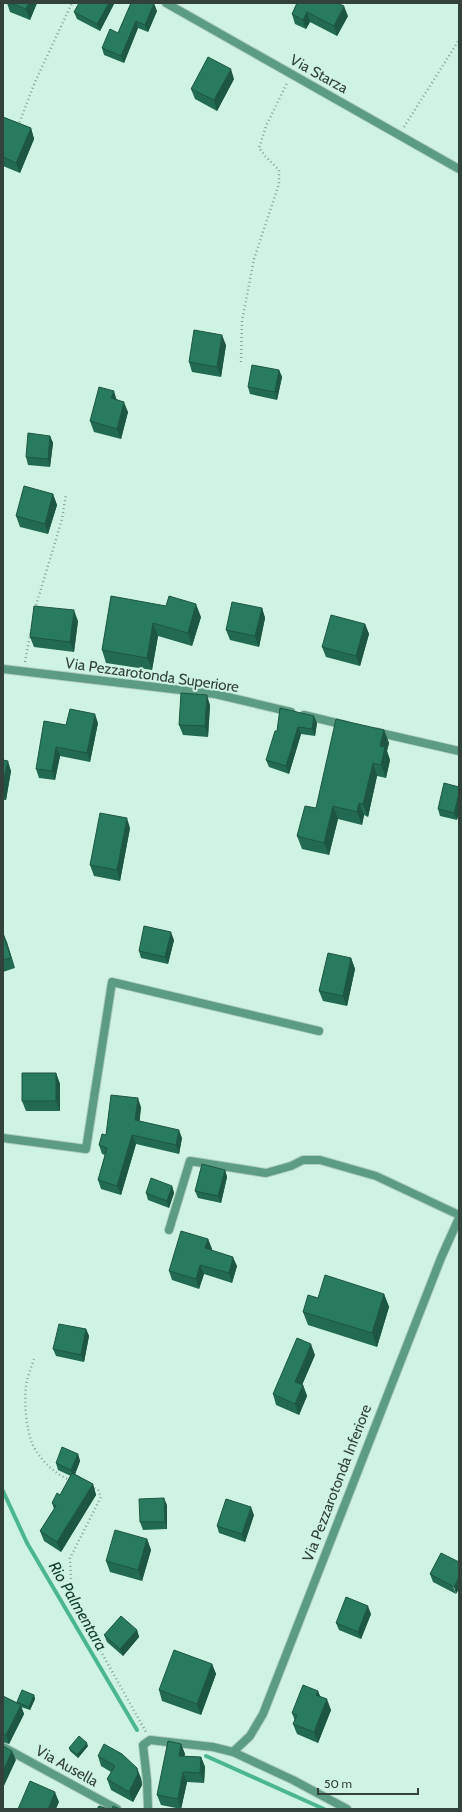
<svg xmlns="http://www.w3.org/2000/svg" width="462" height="1812" viewBox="0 0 462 1812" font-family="Cabin,sans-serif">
<rect width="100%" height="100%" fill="#cff3e3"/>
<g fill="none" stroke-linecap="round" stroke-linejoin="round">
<path stroke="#4bb68f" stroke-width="4" d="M3,1491L27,1543L137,1730
M206,1756L324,1809"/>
<defs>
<path id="service" d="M3,1138L86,1149L112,982L319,1031
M169,1230L190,1161L266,1173L291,1166L303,1160H320L376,1176L459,1215"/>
<path id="minor" d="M166,3L459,169
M3,1747L117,1809
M233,1752L250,1736L263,1714L441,1258L459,1218
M148,1809L147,1780L143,1745L150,1740L213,1747L233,1752L293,1780L347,1809"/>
<path id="tertiary" d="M3,669L215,694L291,712
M304,715L345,725
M376,732L459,751"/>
</defs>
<use href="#service" stroke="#b0cfc1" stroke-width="10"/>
<use href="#minor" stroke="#b0cfc1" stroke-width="10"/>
<use href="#tertiary" stroke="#b0cfc1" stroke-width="10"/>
<path stroke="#89a398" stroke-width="2.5" stroke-dasharray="1 3" stroke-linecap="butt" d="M18,126L35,82L72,3
M404,127L459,40
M241,362L242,321L254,259L279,184V170L265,156L259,148L266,126L287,83
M35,609L62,519L66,494
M25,662L32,624
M34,1359C31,1368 27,1377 26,1386C24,1401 26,1428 32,1443C38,1458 56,1476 71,1480
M91,1486L98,1490L101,1497L70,1558L72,1600L146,1732"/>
<use href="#service" stroke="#5b9c82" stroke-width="8"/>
<use href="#minor" stroke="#5b9c82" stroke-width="8"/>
<use href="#tertiary" stroke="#5b9c82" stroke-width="8"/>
</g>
<path fill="#236a52" d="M7,3H37L30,20L10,12Z
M131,3L157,11L148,32L138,28L124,63L104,55L102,48L118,33Z
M297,3L348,16L337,36L310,22L306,29L295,24L292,14Z
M114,4L100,31L77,19L74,12Z
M234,79L217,111L195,99L191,89Z
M3,117L31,128L34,139L20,173L3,166Z
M226,345L221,377L192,372L189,362Z
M279,370L282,377L277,400L250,394L248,387Z
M117,399L128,412L121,439L94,432L90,421Z
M50,436L53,443L50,467L28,465L26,457Z
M53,494L57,505L48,534L20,527L16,516Z
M111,596L201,617L192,646L158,636L152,670L106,663L102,650Z
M262,608L265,618L259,647L230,640L226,630Z
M78,621L74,652L34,647L30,637Z
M365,624L369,634L360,666L326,657L322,647Z
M210,705L208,737L183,735L179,725Z
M98,723L90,762L60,756L55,780L39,778L36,769L66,725Z
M317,723L315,736L301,734L289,774L269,767L266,760L277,731Z
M384,730L389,743L387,751L390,760L386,778L377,776L368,817L364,815L362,825L338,819L329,855L302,849L297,836L316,808Z
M3,760L11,771L6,800H3Z
M459,787V811L457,820L440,816L438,809Z
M130,828L120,881L94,876L90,865Z
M3,933L15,968L3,972Z
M174,940L168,964L141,958L139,951Z
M351,958L355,969L347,1006L323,1001L319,991Z
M56,1073L60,1084V1111H26L22,1101Z
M141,1107L139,1121L182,1138L179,1154L136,1144L121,1195L101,1189L98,1180L105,1155L102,1154L99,1145L106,1135Z
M225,1170L227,1177L221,1203L198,1198L195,1191Z
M172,1186L174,1193L169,1208L148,1200L146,1193Z
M208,1239L212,1249L211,1250L237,1266L232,1283L204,1274L199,1289L172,1280L169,1271Z
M384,1294L389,1307L377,1347L308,1325L303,1312L318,1298Z
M86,1329L89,1336L84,1362L56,1356L53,1349Z
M315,1355L302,1385H303L307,1396L299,1415L276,1405L273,1394Z
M78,1454L80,1461L75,1474L93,1484L96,1495L61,1552L44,1541L40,1531L54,1509L52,1503L60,1495L71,1476L58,1470L56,1463Z
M167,1505V1529L143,1530L140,1522Z
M254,1515L245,1542L219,1533L217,1526Z
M147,1539L151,1550L142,1581L110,1572L106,1561Z
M441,1553L456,1594L433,1582L430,1574Z
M371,1614L361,1639L339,1630L336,1623Z
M137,1630L139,1637L123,1656L107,1642L104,1635Z
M212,1664L216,1674L201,1715L162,1701L159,1690Z
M318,1691L320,1696L331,1710L318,1743L297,1734L293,1724L295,1721L292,1713Z
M34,1695L35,1699L30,1710L21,1707L24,1714L9,1744L3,1742V1696L18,1703L17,1702Z
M181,1744L185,1754L184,1756L201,1757L205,1767L204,1783L187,1782L181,1809L161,1805L157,1795Z
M88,1746L78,1758L70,1751L69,1748Z
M98,1756L141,1778L142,1785L133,1802L111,1790L107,1779L111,1772L101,1766Z"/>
<path fill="#1d5642" d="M29,3H37L30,20L26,9Z
M109,3H114V4L100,31L97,24Z
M154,3L157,11L148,32L145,25Z
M344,6L348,16L337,36L334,26Z
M307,12L310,22L306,29L303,20Z
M136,21L138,28L124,63L121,56Z
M231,69L234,79L217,111L214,100Z
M31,128L34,139L20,173L16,163Z
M222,335L226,345L221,377L217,367Z
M279,370L282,377L277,400L275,392Z
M114,391L117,401L111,398Z
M124,402L128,412L121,439L117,429Z
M50,436L53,443L50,467L48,459Z
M53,494L57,505L48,534L45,524Z
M196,604L201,617L192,646L188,633Z
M262,608L265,618L259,647L255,636Z
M74,610L78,621L74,652L70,642Z
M153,623L158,636L152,670L147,658Z
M365,624L369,634L360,666L356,656Z
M207,695L210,705L208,737L205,726Z
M95,714L98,723L90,762L87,753Z
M314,716L317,723L315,736L312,729Z
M298,727L301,734L289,774L286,766Z
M384,730L389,743L387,751L390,760L386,778L381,765L380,746Z
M56,747L60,756L55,780L52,771Z
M8,761L11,771L6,800L3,793V783Z
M373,763L377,776L368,817L363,804Z
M459,794V811L457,820L454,813Z
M359,803L364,815L362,825L357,812Z
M333,806L338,819L329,855L324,843Z
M127,818L130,828L120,881L117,870Z
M171,932L174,940L168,964L165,957Z
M3,933L7,942L15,968L11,958Z
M351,958L355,969L347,1006L343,996Z
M56,1073L60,1084V1111L56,1101Z
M138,1098L141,1107L139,1129L135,1120Z
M179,1130L182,1138L179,1154L176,1145Z
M132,1135L136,1144L121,1195L117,1186Z
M225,1170L227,1177L221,1203L218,1196Z
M172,1186L174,1193L169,1208L167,1201Z
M208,1239L212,1249L209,1258L205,1248Z
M233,1257L237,1266L232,1283L229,1273Z
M200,1265L204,1274L199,1289L196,1279Z
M384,1294L389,1307L377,1347L372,1333Z
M86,1329L89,1336L84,1362L81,1355Z
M311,1344L315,1355L299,1392L295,1382Z
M303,1385L307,1396L299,1415L295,1404Z
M78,1454L80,1461L74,1477L71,1470Z
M93,1484L96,1495L61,1552L57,1542Z
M164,1498L167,1505V1529L165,1522Z
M251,1507L254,1515L245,1542L242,1534Z
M147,1539L151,1550L142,1581L138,1570Z
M459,1577V1589L456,1594L454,1587Z
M368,1606L371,1614L361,1639L358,1632Z
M137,1630L139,1637L123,1656L120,1649Z
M212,1664L216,1674L201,1715L197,1704Z
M318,1691L322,1702L316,1695Z
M34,1695L35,1699L30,1710L29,1707Z
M327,1699L331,1710L318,1743L314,1732Z
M21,1705L24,1714L9,1744L6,1735Z
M87,1743L88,1746L78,1758L77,1755Z
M181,1744L185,1754L182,1766L179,1756Z
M12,1751L16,1760L3,1788V1771Z
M201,1757L205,1767L204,1783L200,1773Z
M137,1768L141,1778L142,1785L133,1802L129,1792Z
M183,1772L187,1782L181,1809L178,1799Z
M55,1792L59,1802L56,1809H48Z"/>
<path fill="#297b5f" stroke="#1d5642" d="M10,3H29L26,9Z
M79,3H109L97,24L74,12Z
M131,3H154L145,25L136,21L121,56L102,48L110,29L118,33Z
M297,3H337L344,6L334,26L307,12L303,20L292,14Z
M208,57L231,69L214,100L191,89Z
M3,117L31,128L16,163L3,157Z
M194,330L222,335L217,367L189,362Z
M252,365L279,370L275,392L248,387Z
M99,387L114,391L111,398L124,402L117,429L90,421Z
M28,433L50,436L48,459L26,457Z
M24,486L53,494L45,524L16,516Z
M111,596L166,606L169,596L196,604L188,633L153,623L147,658L102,650Z
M232,602L262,608L255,636L226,630Z
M34,606L74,610L70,642L30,637Z
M331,615L365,624L356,656L322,647Z
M181,693L207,695L205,726L179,725Z
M280,708L314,716L312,729L298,727L286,766L266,760L275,731H277Z
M70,709L95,714L87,753L56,747L52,771L36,769L44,721L66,725Z
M336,719L384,730L380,746L385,747L381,765L373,763L363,804L359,803L357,812L333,806L324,843L297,836L305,806L316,808Z
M3,760L8,761L3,783Z
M444,783L459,787V794L454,813L438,809Z
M100,813L127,818L117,870L90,865Z
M144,926L171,932L165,957L139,951Z
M3,933L11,958L3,960Z
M328,953L351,958L343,996L319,991Z
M22,1073H56V1101H22Z
M111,1095L138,1098L135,1120L179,1130L176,1145L132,1135L117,1186L98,1180L107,1148L99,1145L102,1134L106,1135Z
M202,1164L225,1170L218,1196L195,1191Z
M151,1178L172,1186L167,1201L146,1193Z
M181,1231L208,1239L205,1248L233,1257L229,1273L200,1265L196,1279L169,1271Z
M325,1275L384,1294L372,1333L303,1312L308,1295L318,1298Z
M59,1324L86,1329L81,1355L53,1349Z
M297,1338L311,1344L295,1382L303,1385L295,1404L273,1394Z
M62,1447L78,1454L71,1470L56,1463Z
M72,1473L93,1484L57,1542L40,1531L56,1506L52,1503L57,1493L60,1495Z
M164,1498L165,1522H140L139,1499Z
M226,1499L251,1507L242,1534L217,1526Z
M115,1530L147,1539L138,1570L106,1561Z
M441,1553L459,1562V1577L454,1587L430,1574Z
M346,1597L368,1606L358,1632L336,1623Z
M121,1616L137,1630L120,1649L104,1635Z
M174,1650L212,1664L197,1704L159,1690Z
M303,1685L318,1691L316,1695L327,1699L314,1732L293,1724L297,1715L292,1713Z
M22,1690L34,1695L29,1707L17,1702Z
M3,1696L21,1705L6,1735L3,1734Z
M79,1736L87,1743L77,1755L69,1748Z
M168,1741L181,1744L179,1756L201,1757L200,1773L183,1772L178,1799L157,1795Z
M104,1744L122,1754L137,1768L138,1774L129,1792L107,1779L115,1766L98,1756Z
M3,1746L12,1751L3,1771Z
M30,1781L55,1792L48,1809H18Z
M99,1806L108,1809H97Z
M113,1806L120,1809H112Z"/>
<g text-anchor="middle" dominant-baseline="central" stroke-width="4" stroke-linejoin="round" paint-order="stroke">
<g font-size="15" fill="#32413a" stroke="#cff3e3">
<text transform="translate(319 74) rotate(29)">Via Starza</text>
<text transform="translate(152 675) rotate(8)">Via Pezzarotonda Superiore</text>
<text transform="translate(337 1483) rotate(-69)">Via Pezzarotonda Inferiore</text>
<text transform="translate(67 1766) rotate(29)">Via Ausella</text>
</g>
<g font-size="16" font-style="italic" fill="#103e2e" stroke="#cff3e3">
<text transform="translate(78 1606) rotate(60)">Rio Palmentara</text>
</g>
</g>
<rect width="462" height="1812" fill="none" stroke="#32413a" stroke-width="8"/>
<path d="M318 1788v6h100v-6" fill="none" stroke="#32413a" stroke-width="2"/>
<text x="324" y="1788" font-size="12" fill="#32413a" stroke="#cff3e3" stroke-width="3" paint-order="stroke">50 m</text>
</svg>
